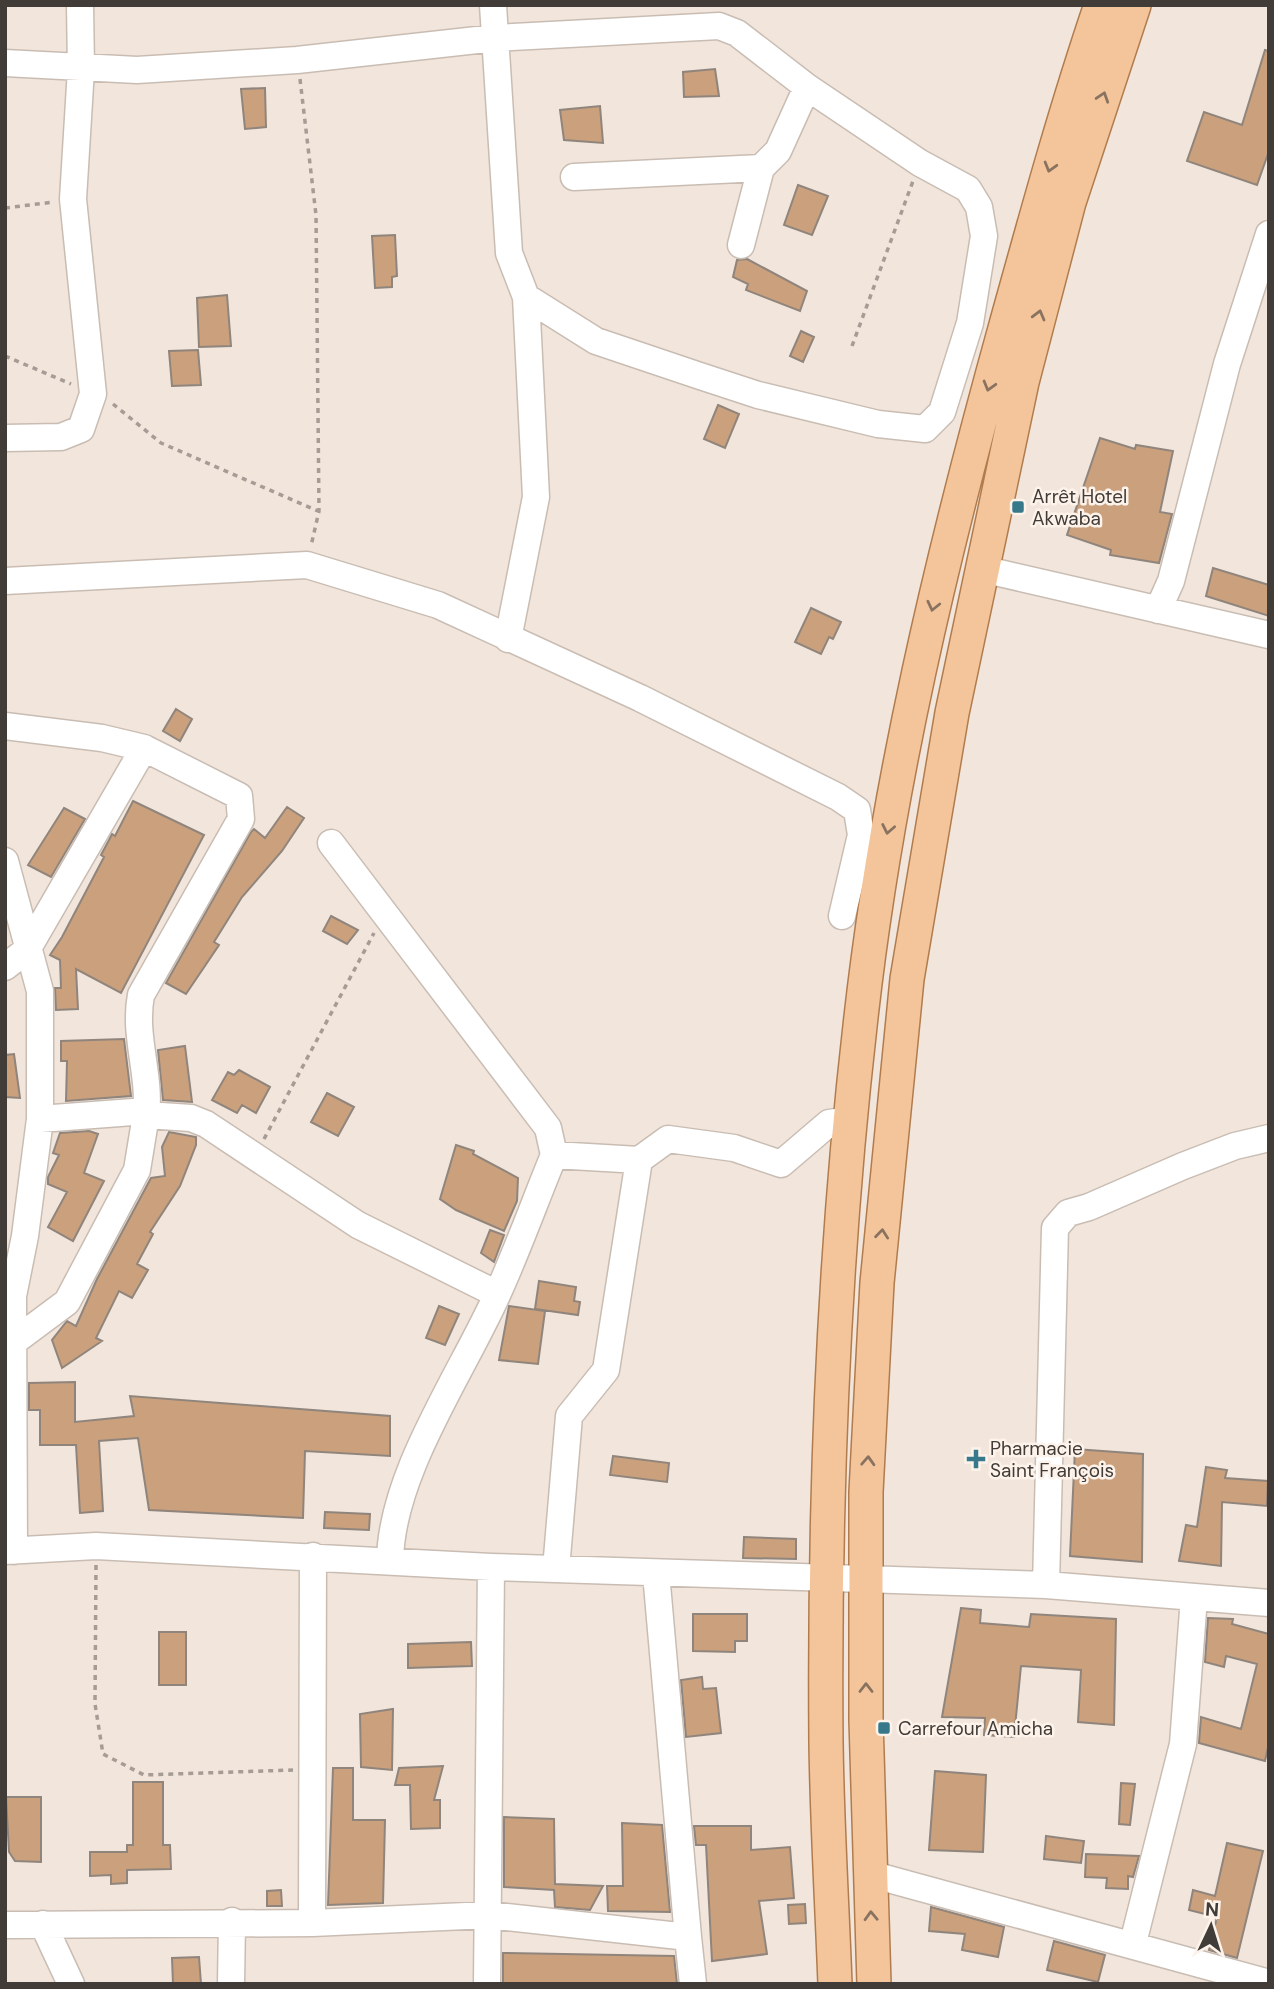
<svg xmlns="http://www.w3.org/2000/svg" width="1274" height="1989" viewBox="0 0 1274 1989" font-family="'DM Sans',sans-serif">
<rect width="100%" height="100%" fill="#f2e5db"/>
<path fill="#caa07d" stroke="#90857c" stroke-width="2" d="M1265,50L1269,51V151L1257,185L1187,161L1204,112L1242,125Z
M715,69L719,96L684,97L683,72Z
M265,88L266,127L245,129L241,89Z
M600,106L603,143L564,140L560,110Z
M798,185L828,196L812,235L784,225Z
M395,235L397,276L392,277V287L375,288L372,236Z
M747,259L807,291L800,311L746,290L748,284L733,277L737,260Z
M227,295L231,346L199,347L197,298Z
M801,331L814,337L803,362L790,356Z
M198,350L201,385L172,386L169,351Z
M718,405L739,414L725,448L704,439Z
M1100,438L1135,449L1136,445L1173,451L1160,512L1172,514L1159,563L1110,555L1111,550L1067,535Z
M1213,568L1269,585V616L1206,596Z
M811,608L841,622L833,639L829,637L821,654L795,642Z
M176,709L192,719L180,741L163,731Z
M133,801L204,835L121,993L76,969L78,1009L56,1010L55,988H61L60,960L50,955L62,937L104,857L101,855L109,840L112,834L115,836Z
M287,807L304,818L282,851L242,897L214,942L219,945L186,994L166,983L251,832L254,829L265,838Z
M64,808L85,819L51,877L28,865Z
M331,916L358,930L347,944L323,931Z
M124,1039L131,1096L66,1101L67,1061H61V1041Z
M185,1046L192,1102L163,1100L158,1050Z
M14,1054L20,1098L5,1097V1055Z
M239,1070L270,1087L256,1113L242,1105L237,1113L212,1100L228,1072L234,1075Z
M327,1093L354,1107L338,1136L311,1122Z
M89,1131L98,1134L84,1173L104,1181L73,1241L48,1227L67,1192L48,1184V1177L59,1155L53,1153L60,1133Z
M169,1132L196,1137V1145L180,1186L150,1232L153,1234L137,1264L148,1270L132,1298L119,1291L96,1338L102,1341L62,1368L52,1340L67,1321L76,1326L97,1279L151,1178L165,1176L162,1147Z
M456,1145L474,1151L473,1154L518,1178L517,1201L504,1231L456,1210L440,1199Z
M490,1230L504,1235L494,1262L481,1253Z
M539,1281L576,1287L574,1301L580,1302L578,1315L535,1309Z
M439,1306L459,1314L445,1345L426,1338Z
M509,1306L545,1311L538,1364L499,1360Z
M75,1382V1422L134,1416L130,1396L390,1416V1456L305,1451L303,1518L149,1510L138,1438L99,1441L103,1511L80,1513L76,1445H40V1410H29V1383Z
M1075,1449L1143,1454L1142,1562L1070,1556Z
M613,1456L669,1463L667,1482L610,1475Z
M1206,1467L1227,1470L1225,1478L1268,1481L1267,1506L1222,1502L1221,1566L1179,1561L1186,1525L1197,1527Z
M325,1512L370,1514L369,1530L324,1528Z
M744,1537L796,1539V1559L743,1558Z
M961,1608L981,1610L980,1623L1029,1627L1031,1614L1116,1619L1114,1725L1078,1722L1081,1670L1021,1666L1014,1737L984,1735L985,1718L942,1717Z
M693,1614H747V1641H735V1652L693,1651Z
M1208,1618L1233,1619L1232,1624L1269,1634V1743L1265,1761L1199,1743L1201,1717L1241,1729L1257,1664L1226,1656L1224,1667L1205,1662Z
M159,1632H186V1685H159Z
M471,1642L472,1666L408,1668V1644Z
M702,1677L703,1689L716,1688L721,1733L686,1737L681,1680Z
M393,1709L392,1770L361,1767L360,1714Z
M443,1766L434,1800H440V1828L411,1829L410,1785H395L399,1768Z
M333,1768H353V1820H385L383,1903L328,1905Z
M935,1771L986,1775L983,1852L929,1850Z
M133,1782H163V1845H170L171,1869L127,1870V1883L111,1884V1875L90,1876V1852H127V1845H133Z
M1121,1783L1135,1784L1130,1825L1119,1824Z
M6,1797H41V1862L15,1861L9,1852Z
M504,1817L554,1819L555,1884L603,1886L590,1910L555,1907L554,1890L504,1887Z
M622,1823L662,1825L670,1912L608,1911L607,1886H623Z
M694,1826H751V1850L790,1847L794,1898L759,1901L767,1954L712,1961L706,1845H696Z
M1046,1836L1084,1841L1081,1863L1044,1859Z
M1227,1843L1263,1851L1237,1958L1209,1950L1217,1917L1189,1910L1193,1890L1215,1896Z
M1086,1854L1139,1856L1133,1877L1128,1876V1889L1106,1888L1107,1878L1085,1877Z
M281,1890L282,1906H267V1891Z
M805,1904L806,1923L789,1924L788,1905Z
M931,1907L1004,1927L998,1957L962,1950L965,1934L929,1931Z
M1054,1941L1105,1955L1098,1982L1047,1970Z
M503,1953L674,1956L677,1984H503Z
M199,1957L201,1984H173L172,1958Z"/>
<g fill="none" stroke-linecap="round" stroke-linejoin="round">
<defs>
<path id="minor" d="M493,5L509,253L526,297L536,497L508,639
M5,63L137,70L297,60L495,38L719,26L737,33L807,87L920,163L968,189L979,207L984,236L970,323L942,412L925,429L878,424L758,395L700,376L596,341L526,297
M574,177L761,168L778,151L807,87
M741,245L761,168
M5,438L61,437L81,429L93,394L73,199L81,69L80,5
M982,569L1269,635
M5,581L307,565L438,605L640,698L838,797L857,810L861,835L842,916
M1158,610L1171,581L1227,364L1269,234
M5,726L102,738L144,748
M331,843L548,1128L554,1155
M5,861L40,991V1119L25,1236L13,1296L14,1551
M5,967L27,950L144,748L239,796L241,819L141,995C133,1036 151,1075 146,1115L191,1118L206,1124L358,1225L497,1294
M12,1343L67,1302L137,1170L146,1115L133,1112L40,1119
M5,1551L96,1546L491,1567L1046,1585L1269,1603
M390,1561C391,1474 461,1375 497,1295C518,1249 535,1201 554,1155L639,1160L668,1139L734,1148L781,1164L829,1123L851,1120
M556,1569L569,1416L606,1370L639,1160
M656,1573L688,1937
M1046,1585L1055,1228L1068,1213L1089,1207L1183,1166L1235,1146L1269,1138
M870,1874L1269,1983
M312,1923L313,1556
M43,1924L71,1984
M5,1925L312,1923L488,1915L688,1937L693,1984
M1133,1943L1183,1744L1194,1597
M231,1984L232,1921
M487,1984L491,1567"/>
<path id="major" d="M835,1984C832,1903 827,1822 826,1742C824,1503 833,1262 860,1026C886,788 942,555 1006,325C1036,217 1065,111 1101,5
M874,1984L866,1720V1492L877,1283L907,979L952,713L1022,382L1069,202L1134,5"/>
</defs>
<use href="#minor" stroke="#c9bdb3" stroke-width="29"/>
<use href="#major" stroke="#b17c4d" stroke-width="36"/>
<path stroke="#a69c95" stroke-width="3.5" stroke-dasharray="5 5" stroke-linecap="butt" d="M300,79L316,215L319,511L311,546
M5,208L54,202
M852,346L913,181
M5,356L71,384
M113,404L161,443L318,511
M264,1139L374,933
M96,1565L95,1704L103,1754L144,1775L293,1770"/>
<use href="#minor" stroke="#fff" stroke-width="26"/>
<use href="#major" stroke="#f4c59b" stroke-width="33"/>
</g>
<defs><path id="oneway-chevron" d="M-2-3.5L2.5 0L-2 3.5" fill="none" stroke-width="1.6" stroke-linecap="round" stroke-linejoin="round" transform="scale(1.75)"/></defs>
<g stroke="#897360">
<use href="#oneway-chevron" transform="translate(1103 97) rotate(-72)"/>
<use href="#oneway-chevron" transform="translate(1050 167) rotate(106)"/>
<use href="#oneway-chevron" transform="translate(1039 315) rotate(-75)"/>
<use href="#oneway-chevron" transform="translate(989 386) rotate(106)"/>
<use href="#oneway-chevron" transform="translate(933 606) rotate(103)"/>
<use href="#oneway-chevron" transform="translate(888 829) rotate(101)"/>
<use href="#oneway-chevron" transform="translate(882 1234) rotate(-84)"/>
<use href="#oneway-chevron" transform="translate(868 1461) rotate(-87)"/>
<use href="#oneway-chevron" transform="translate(866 1688) rotate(-90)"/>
<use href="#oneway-chevron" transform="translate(871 1916) rotate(-92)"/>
</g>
<g fill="#37798a" stroke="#fdf3eb" stroke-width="2.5">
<rect x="1011" y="500" width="14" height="14" rx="3.5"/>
<path d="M972.5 1448.5h7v7h7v7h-7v7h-7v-7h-7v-7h7z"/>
<rect x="877" y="1721" width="14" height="14" rx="3.5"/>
</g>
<g text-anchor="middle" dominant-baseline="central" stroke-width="5" stroke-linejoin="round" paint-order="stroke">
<g font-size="19" fill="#413c38" stroke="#fdf3eb" text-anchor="start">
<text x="1032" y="496">Arrêt Hotel<tspan x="1032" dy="22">Akwaba</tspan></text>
<text x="990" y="1448">Pharmacie<tspan x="990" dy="22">Saint François</tspan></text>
<text x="898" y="1728">Carrefour Amicha</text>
</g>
</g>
<rect width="1274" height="1989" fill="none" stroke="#413c38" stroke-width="14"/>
<g transform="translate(1211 1926) rotate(4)" stroke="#fdf3eb" stroke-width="5" paint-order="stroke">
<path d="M0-5L12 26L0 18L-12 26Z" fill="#413c38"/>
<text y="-10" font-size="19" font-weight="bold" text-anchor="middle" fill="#413c38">N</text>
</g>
</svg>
